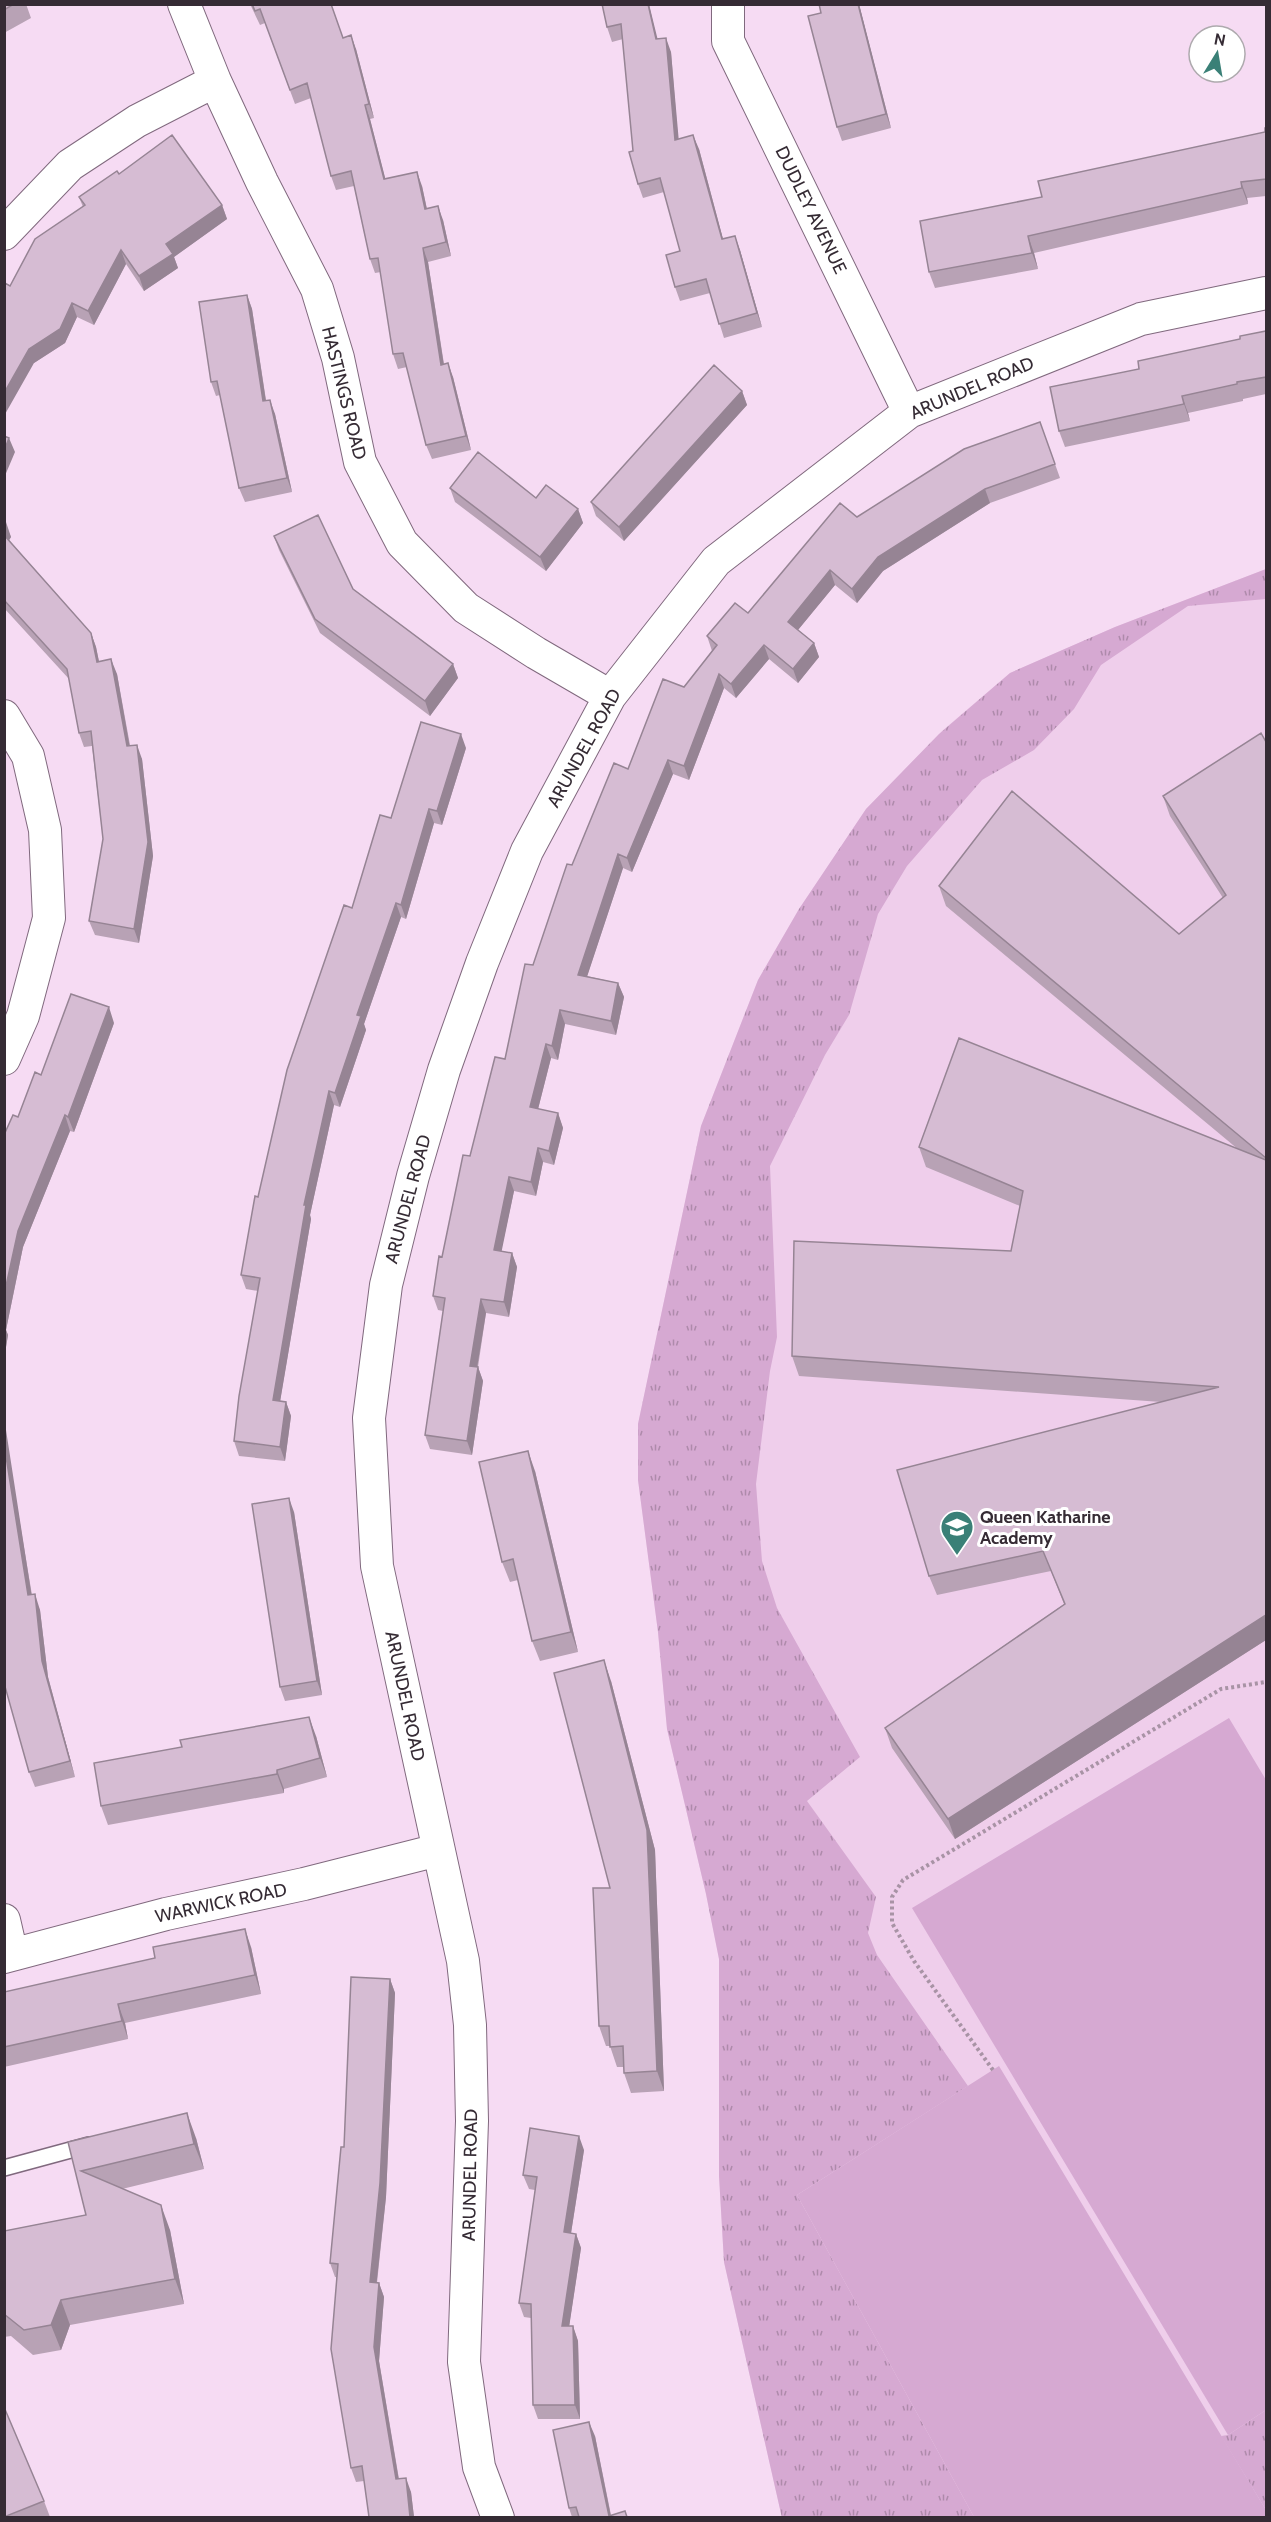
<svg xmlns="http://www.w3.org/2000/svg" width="1271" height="2522" viewBox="0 0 1271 2522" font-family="Cabin,sans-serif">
<defs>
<pattern id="grass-tufts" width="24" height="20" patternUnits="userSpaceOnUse" patternTransform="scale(1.5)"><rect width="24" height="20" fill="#d6a9d2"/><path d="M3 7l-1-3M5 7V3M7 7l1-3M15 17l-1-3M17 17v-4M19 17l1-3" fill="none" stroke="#ae8aab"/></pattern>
</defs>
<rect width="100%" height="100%" fill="#f6dbf3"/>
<path fill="#efceeb" d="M1266,569V2517L782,2518L724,2262L719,2176V1959L706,1894L667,1729L658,1632L638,1480V1424L701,1126L758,980L799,909L866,809L943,730L1010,673L1115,627Z"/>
<path fill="url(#grass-tufts)" d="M1266,569V599L1188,606L1101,665L1074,709L1034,750L982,780L907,866L878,914L849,1015L825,1055L770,1166L777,1337L770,1371L756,1484L762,1561L777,1608L860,1757L807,1801L876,1897L868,1933L877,1955L968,2086L797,2195L974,2517L782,2518L724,2262L719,2176V1959L706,1894L667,1729L658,1632L638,1480V1424L701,1126L758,980L799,909L866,809L939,734L1010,673L1115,627Z
M1266,2410V2510L1221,2436L1228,2435Z"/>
<path fill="#d6a9d2" d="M1229,1718L1266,1780V2410L1228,2435L912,1908Z
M999,2066L1266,2510V2517H974L797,2195Z"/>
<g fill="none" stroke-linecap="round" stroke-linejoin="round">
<defs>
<path id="service" d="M4,2168L89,2145"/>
<path id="minor" d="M184,4L215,81L262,182L317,289L338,358L360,462L402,543L466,608L536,653L610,696
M728,4V41L909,412
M4,234L70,165L137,121L215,81
M4,716L28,756L45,830L49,918L23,1016L4,1059
M4,1920L12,1955
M4,1957L166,1914L304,1884L438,1850
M498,2518L479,2467L464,2362L472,2121L470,2025L463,1961L377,1566L369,1418L386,1285L413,1176L444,1070L482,963L527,851L610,696L716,561L909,412L1141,319L1266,293"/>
</defs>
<use href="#service" stroke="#80697e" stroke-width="18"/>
<use href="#minor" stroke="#80697e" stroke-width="34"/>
<path stroke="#a893a5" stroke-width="4" stroke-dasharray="3 3" stroke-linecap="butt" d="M993,2070L914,1961L892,1923V1897L903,1880L1221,1689L1266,1682"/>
<use href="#service" stroke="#fff" stroke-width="15"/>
<use href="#minor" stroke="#fff" stroke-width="32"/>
</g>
<path fill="#b8a2b5" d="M4,4H26L31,18L4,33Z
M250,4H331L343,38L356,49L374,118L370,119L385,178L422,186L427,209L443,220L451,256L428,262L444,364L453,377L471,450L432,459L426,445L407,367L398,369L393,354L381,272L375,273L370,259L354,186L336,190L331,176L311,98L295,104L265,23L260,25Z
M602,4L658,39L671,52L678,139L699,149L723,239L740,250L762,327L724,338L710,293L680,301L675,287L680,251L664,192L643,198L638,184L633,151L623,39L612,42L607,27Z
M819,4H859L891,128L842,141L837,127L821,13Z
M1266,128V196L1247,198L1248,204L1034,253L1038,269L935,288L929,272L1042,197L1265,132Z
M119,174L222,205L227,219L174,257L178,268L144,291L126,264L94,325L77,317L65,343L34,363L10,286L83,207L79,197Z
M247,295L252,309L266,400L275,414L292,492L245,502L239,488L220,395L216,396L211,382Z
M1266,331V394L1243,399V401L1188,413L1190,421L1065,447L1059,431L1139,369Z
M742,391L747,405L624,541L596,516L591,502Z
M1040,422L1060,478L990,503L883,571L857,603L835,585L798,630L814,643L819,657L798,683L769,659L736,698L724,688L689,780L673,774L632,872L623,868L587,976L618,983L624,997L616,1035L565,1024L558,1060L551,1058L538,1109L558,1113L563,1128L554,1165L543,1162L536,1196L514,1191L501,1251L512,1253L517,1267L509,1317L486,1313L478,1367L483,1381L472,1455L430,1449L425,1435L443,1311L438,1310L433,1296L442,1257L470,1156L505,1059L533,965L572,865L628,769L684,687L712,651L707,636L748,613L857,517Z
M450,488L536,498L578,509L583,523L546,571L455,502Z
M4,522L11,537L9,540L91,633L96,647L99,662L117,674L130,745L142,759L153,856L139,943L95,935L89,921L103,839L92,746L84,747L79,733L69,679L4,608Z
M274,536L353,589L453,664L458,678L430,716L320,633L279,550Z
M1266,742V1640L955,1839L892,1748L885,1728L1064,1604L1051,1571L937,1595L929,1576L1161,1402L799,1376L792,1356L1011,1251L1020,1206L926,1167L919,1147L1239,1150L946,906L939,886L1179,934L1223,898L1170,816L1163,796Z
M466,748L442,825L434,823L406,919L401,917L364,1024L366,1030L340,1107L334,1105L310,1215L311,1219L280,1401L286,1402L291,1416L285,1461L239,1456L234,1441L258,1291L246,1289L241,1275L258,1197L352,908L391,818Z
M114,1023L74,1132L70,1131L23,1247L6,1330L8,1335L4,1359V1135L18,1117L41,1075Z
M4,1428L32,1595L40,1610L48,1677L75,1777L35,1787L29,1772L7,1693H4Z
M535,1471L578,1652L540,1661L532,1641L518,1580L510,1582L502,1562Z
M294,1512L322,1695L285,1701L280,1687Z
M611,1681L655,1850L664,2091L631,2093L624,2073V2067H617L610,2046H606L599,2026L610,1888Z
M316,1736L327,1777L284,1789V1793L108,1825L101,1806Z
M251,1947L261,1994L125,2023L128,2039L4,2067V1992Z
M390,1979L395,1993L386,2197L377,2283H379L384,2297L379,2361L399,2479L411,2492L414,2517H369L364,2481L356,2482L351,2468L336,2277H335L330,2263L344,2147Z
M196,2138L204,2169L122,2189L170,2230L184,2304L70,2325L61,2350L33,2355L11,2336L4,2337V2231L86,2215L68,2142Z
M584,2150L571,2233L576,2234L581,2248L569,2326H573L578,2341L580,2419H538L533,2405L531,2318L524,2317L519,2303L535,2190L529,2189L523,2175Z
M595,2436L611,2515L627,2517H572L569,2508Z
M44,2501L50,2517H4Z"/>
<path fill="#968494" d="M648,4H649L661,53L656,39Z
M858,4H859L891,128L886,114Z
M351,35L356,49L374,118L369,104Z
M666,38L671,52L680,154L675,140Z
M365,105L370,119L389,193L384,179Z
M693,135L699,149L727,254L722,239Z
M417,172L422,186L430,224L425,209Z
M1241,182L1247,198L1248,204L1242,188Z
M222,205L227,219L174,257L178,268L144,291L139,276L166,244Z
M438,206L443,220L451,256L446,242Z
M735,236L740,250L762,327L757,313Z
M1028,236L1034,253L1038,269L1032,253Z
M423,248L428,262L446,379L441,365Z
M121,250L126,264L94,325L88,311Z
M247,295L252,309L268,415L263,401Z
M72,303L77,317L65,343L34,363L4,416V393L29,349Z
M448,363L453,377L471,450L466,436Z
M742,391L747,405L624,541L619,527Z
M1182,396L1188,413L1190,421L1184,404Z
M270,400L275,414L292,492L287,478Z
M9,438L15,452L4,478V451Z
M985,489L990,503L883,571L857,603L852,589L878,557Z
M578,509L583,523L546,571L540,557Z
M6,522L11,537L6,545L4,541V525Z
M830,570L835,585L793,636L788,622Z
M91,633L96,647L102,676L97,662Z
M814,643L819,657L798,683L793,669Z
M764,645L769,659L736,698L731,684Z
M111,659L117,674L132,760L127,746Z
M453,664L458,678L430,716L425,701Z
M719,674L724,688L689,780L684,766Z
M461,734L466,748L442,825L437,811Z
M137,745L142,759L153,856L139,943L134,929Z
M668,760L673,774L632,872L627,858Z
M429,809L434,823L406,919L401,905Z
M618,854L623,868L583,989L578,975Z
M396,903L401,917L364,1024L366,1030L340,1107L335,1093L357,1015Z
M618,983L624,997L616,1035L611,1021Z
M109,1007L114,1023L74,1132L68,1117Z
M560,1010L565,1024L558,1060L552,1046Z
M546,1044L551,1058L535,1121L530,1107Z
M329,1091L334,1105L310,1215L311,1219L278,1414L273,1400L304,1205Z
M558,1113L563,1128L554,1165L549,1151Z
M65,1115L70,1131L23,1247L6,1330L8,1335L4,1359V1295L18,1231Z
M538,1148L543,1162L536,1196L531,1182Z
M509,1177L514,1191L499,1264L494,1250Z
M512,1253L517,1267L509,1317L504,1302Z
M481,1299L486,1313L475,1380L470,1366Z
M478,1367L483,1381L472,1455L467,1441Z
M286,1402L291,1416L285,1461L280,1447Z
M4,1428L6,1430L34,1611L28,1595L4,1444Z
M528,1451L535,1471L578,1652L571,1632Z
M289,1498L294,1512L322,1695L317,1681Z
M35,1594L40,1610L48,1677L75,1777L70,1761L42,1661Z
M1266,1615V1640L955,1839L948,1819Z
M604,1660L611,1681L655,1850L664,2091L657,2071Z
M309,1717L316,1736L327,1777L320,1758Z
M277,1770L284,1789V1793L277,1774Z
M245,1929L251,1947L261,1994L255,1975Z
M390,1979L395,1993L386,2197L375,2297L370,2282Z
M118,2004L125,2023L128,2039L122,2021Z
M187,2113L196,2138L204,2169L194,2144Z
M579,2136L584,2150L569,2246L564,2232Z
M161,2205L170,2230L184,2304L175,2279Z
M576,2234L581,2248L567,2341L562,2326Z
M379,2283L384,2297L379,2361L401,2493L396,2479L374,2347Z
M61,2300L70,2325L61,2350L51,2325Z
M573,2326L578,2341L580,2419L575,2405Z
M589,2422L595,2436L611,2517H609Z
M406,2478L411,2492L414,2517H410Z"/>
<path fill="#d6bcd3" stroke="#968494" stroke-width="1.5" d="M4,4H14L4,10Z
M252,4H331L343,38L351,35L369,104L365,105L384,179L417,172L425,209L438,206L446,242L423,248L441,365L448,363L466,436L426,445L403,353L393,354L378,258L370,259L351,171L331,176L307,83L290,90L260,9L255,11Z
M602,4H648L656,39L666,38L675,140L693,135L722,239L735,236L757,313L719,324L706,279L675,287L666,255L680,251L660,178L638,184L629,152L633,151L621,24L607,27Z
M819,4H858L886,114L837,127L808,16L821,13Z
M1265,128H1266V179L1241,182L1242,188L1028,236L1032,253L929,272L920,221L1042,197L1038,181L1265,132Z
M172,135L222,205L166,244L173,254L139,276L121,250L88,311L72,303L60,329L29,349L4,393L5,283L10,286L35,239L85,205L79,197L117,171L119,174Z
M247,295L263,401L270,400L287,478L239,488L217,381L211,382L199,302Z
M1266,331V377L1237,382V384L1182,396L1184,404L1059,431L1050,387L1139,369L1138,361L1240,339V336Z
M714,365L742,391L619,527L591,502Z
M1040,422L1055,464L985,489L878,557L852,589L830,570L788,622L814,643L793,669L764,645L731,684L719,674L684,766L668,760L627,858L618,854L578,975L618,983L611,1021L560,1010L552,1046L546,1044L530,1107L558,1113L549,1151L538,1148L531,1182L509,1177L494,1250L512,1253L504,1302L481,1299L470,1366L478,1367L467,1441L425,1435L445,1298L433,1296L439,1256L442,1257L463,1155L470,1156L495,1057L505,1059L525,964L533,965L567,864L572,865L614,763L628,769L663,679L684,687L717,645L707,636L735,603L748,613L840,503L857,517L964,449Z
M4,436L9,438L4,451Z
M478,452L536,498L546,485L578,509L540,557L450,488Z
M318,515L353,589L453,664L425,701L315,619L274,536Z
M4,535L91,633L97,662L111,659L127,746L137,745L148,842L134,929L89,921L103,839L91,731L79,733L67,669L4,600Z
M421,722L461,734L437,811L429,809L401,905L396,903L357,1015L361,1016L335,1093L329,1091L304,1205H306L273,1400L286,1402L280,1447L234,1441L239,1396L260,1278L241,1275L255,1196L258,1197L287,1070L344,905L352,908L380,815L391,818Z
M1261,733L1266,742V1158L939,886L1012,791L1179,934L1226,895L1163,796Z
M71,994L109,1007L68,1117L65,1115L18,1231L4,1295V1135L13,1115L18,1117L35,1072L41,1075Z
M959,1038L1266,1160V1615L948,1819L885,1728L1065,1604L1043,1551L929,1576L897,1470L1219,1387L792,1356L794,1241L1011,1251L1023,1191L919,1147Z
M4,1444L28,1595L35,1594L42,1661L70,1761L29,1772L4,1683Z
M528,1451L571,1632L532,1641L513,1559L502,1562L479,1462Z
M289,1498L317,1681L280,1687L252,1504Z
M604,1660L647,1830L657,2071L624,2073L623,2046L610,2047L609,2026H599L593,1888H610L554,1673Z
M309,1717L320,1758L277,1770V1774L101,1806L94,1763L182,1747L180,1740Z
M245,1929L255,1975L118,2004L122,2021L4,2047V1992L155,1958L153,1947Z
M351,1977L390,1979L380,2183L370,2282L379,2283L374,2347L396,2479L406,2478L410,2517H369L362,2466L351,2468L331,2349L338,2264L330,2263L341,2147H344Z
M187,2113L194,2144L81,2171L161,2205L175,2279L61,2300L51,2325L24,2330L4,2314V2231L86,2215L68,2142Z
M530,2128L579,2136L564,2232L576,2234L562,2326H573L575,2405H533L531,2304L519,2303L537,2177L523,2175Z
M4,2407L44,2501L4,2517Z
M589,2422L609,2516L625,2511L627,2517H579L576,2507L569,2508L553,2430Z"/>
<defs>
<symbol id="school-pin" viewBox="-11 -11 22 30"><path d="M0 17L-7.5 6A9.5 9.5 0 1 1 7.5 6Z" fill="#3a8077" stroke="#fff"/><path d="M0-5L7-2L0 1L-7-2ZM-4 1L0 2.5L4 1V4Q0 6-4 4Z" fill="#fff"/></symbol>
</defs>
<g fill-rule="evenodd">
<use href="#school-pin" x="938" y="1508" width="38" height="52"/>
</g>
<g text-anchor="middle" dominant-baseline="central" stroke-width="6" stroke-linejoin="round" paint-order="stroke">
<g font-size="18" fill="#352b34" stroke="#fff">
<text transform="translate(811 210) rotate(64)">DUDLEY AVENUE</text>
<text transform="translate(972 388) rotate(-23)">ARUNDEL ROAD</text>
<text transform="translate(344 393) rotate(76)">HASTINGS ROAD</text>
<text transform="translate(584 748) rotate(-61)">ARUNDEL ROAD</text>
<text transform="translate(408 1199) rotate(-75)">ARUNDEL ROAD</text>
<text transform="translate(405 1696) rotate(78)">ARUNDEL ROAD</text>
<text transform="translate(221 1903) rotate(-12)">WARWICK ROAD</text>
<text transform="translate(470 2175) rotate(-89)">ARUNDEL ROAD</text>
</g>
<g font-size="18" font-weight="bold" fill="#352b34" stroke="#fff" text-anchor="start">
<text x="980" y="1517">Queen Katharine<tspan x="980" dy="21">Academy</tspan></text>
</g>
</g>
<rect width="1271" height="2522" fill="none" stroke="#352b34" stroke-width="12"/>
<g transform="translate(1217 54) rotate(11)"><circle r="28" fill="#ffffff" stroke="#aeaaae" stroke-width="1.5"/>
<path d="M0-4.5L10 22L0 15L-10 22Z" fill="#3a8077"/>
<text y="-9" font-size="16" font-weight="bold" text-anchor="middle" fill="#352b34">N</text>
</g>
</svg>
